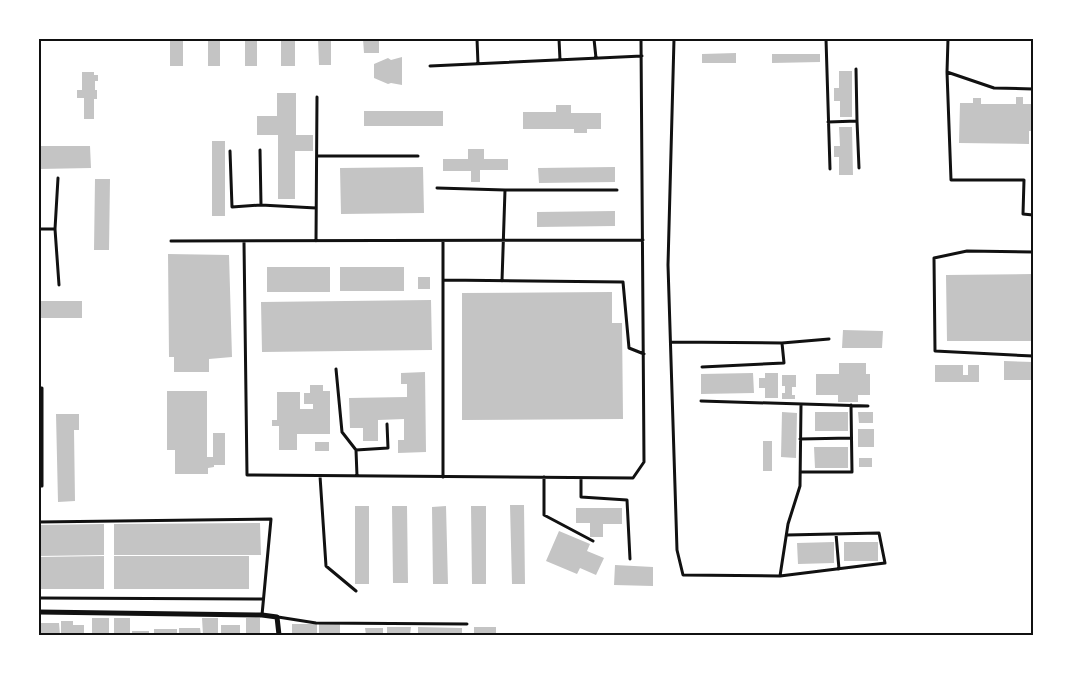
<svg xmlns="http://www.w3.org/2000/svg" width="1072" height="674" viewBox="0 0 1072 674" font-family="Jost,sans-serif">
<rect width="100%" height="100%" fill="#fff"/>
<path fill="#c4c4c4" d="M170,39H183V66H170Z
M208,39H220V66H208Z
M245,39H257V66H245Z
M281,39H295V66H281Z
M318,39H331V65H319Z
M363,39H379V53H364Z
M736,53V63H702V54Z
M772,54H820V62L772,63Z
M402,57V85L391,83L388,84L374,78V64L388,58L391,60Z
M839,71H852V117H840V101H834V88H839Z
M82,72H94V75H98V81H95V90H97V99H94V119H84V98H77V90H82Z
M277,93H296V135H313V151H295V199H278V135H257V116H277Z
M1016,97H1023V104H1033V131H1029V144L959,143L960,103H973V98H981V104H1016Z
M556,105H571V113H601V129H587V133H574V129H523V112H556Z
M364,111H443V126H364Z
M839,127H852L853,175H839V157H834V146H840Z
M212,141H225V216H212Z
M39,146H90L91,168L39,169Z
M468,149H484V159H508V170H480V182H471V171H443V159H468Z
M423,167L424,213L341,214L340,168Z
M615,167V182L539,183L538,168Z
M95,179H110L109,250H94Z
M615,211V226L537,227V212Z
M168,254L229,255L232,357L209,359V372H174V357H169Z
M267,267H330V292H267Z
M340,267H404V291H340Z
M1033,274V341H947L946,275Z
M418,277H430V289H418Z
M612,292V323H622L623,419L462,420V293Z
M431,300L432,350L262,352L261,302Z
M39,301H82V318H39Z
M843,330L883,331L882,348H842Z
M1004,361L1033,362V380H1004Z
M839,363H866V374H870V395H858V402H838V395H816V374H839Z
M935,365H963V375H968V365H979V382H935Z
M425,372L426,452L398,453V440H404V419L378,420V441H363V428H350L349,398L407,397V384H401V373Z
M753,373L754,393L701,394V374Z
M765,373H778V398H765V388H759V378H765Z
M782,375H796V387H792V395H795V399H782V393H785V386H782Z
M310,385H323V391H330V434H297V450H279V426H272V420H277V392H300V409H313V404H304V393H310Z
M167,391H207V457H213V433H225V465H214V467L208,468V474H175V450H167Z
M782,412L797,413L796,458L781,457Z
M815,412H848V431H815Z
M858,412H873V423H859Z
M56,414H79V430H74L75,501L58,502Z
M858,429H874V447H858Z
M763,441H772V471H763Z
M315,442H329V451H315Z
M814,447H848V468H815Z
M859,458H872V467H859Z
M510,505H524L525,584H512Z
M355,506H369V584H355Z
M392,506H407L408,583H393Z
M446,506L448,584H433L432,507Z
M471,506H486V584H472Z
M576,508H622V524H603V537H590V523H576Z
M260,523L261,555H114V524Z
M104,524V555L39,556V525Z
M559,531L590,544L587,551L604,558L596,575L580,568L577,574L546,561Z
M834,542V563L798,564L797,543Z
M844,542H878V561H844Z
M104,556V589H39V557Z
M114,556H249V589H114Z
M615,565L653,567V586L614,585Z
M92,618H109V635H92Z
M114,618H130V635H114Z
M202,618H218V635H203Z
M246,618H260V635H246Z
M61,621H73V625H84V635H61Z
M40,623H59L60,635H40Z
M292,624H317V635H292Z
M319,624H340V635H319Z
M221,625H240V635H221Z
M387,627H411L410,635H387Z
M418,627L462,628V635H418Z
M474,627H496V635H474Z
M179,628H200L201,635H179Z
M365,628H383V635H366Z
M154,629H177V635H154Z
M132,631H149V635H132Z"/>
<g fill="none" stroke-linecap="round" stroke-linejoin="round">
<path stroke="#111" stroke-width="3" d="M477,39L478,64
M559,39L560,60
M594,39L596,58
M674,39L668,265L677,550L683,575L780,576L788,524L800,486L801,405
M826,39L830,169
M948,39L947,72L994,88L1033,89
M430,66L642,56
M947,72L951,180H1024L1023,214L1033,215
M857,121L859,168
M828,122L857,121L856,69
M260,150L261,205L316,208
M230,151L232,207L261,205
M317,156H418
M437,188L505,190L502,281
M505,190H617
M39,229H55L58,178
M55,229L59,285
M171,241L643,240
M316,241L317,97
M443,241V477
M244,242L247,475L633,478L644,462L641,39
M1033,252L967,251L934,258L935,351L1033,356
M443,280L623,282L629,348L644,354
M671,342L782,343L829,339
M702,367L784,363L782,343
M336,369L342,432L356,450L357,476
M39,388H42V486H39
M701,401L868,406
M800,439L851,438
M356,450L388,448L387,424
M800,472H852L851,405
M320,476L326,566L356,591
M544,477V515L593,541
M581,478V497L627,500L630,559
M39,522L271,519L262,615
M836,534L839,569
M780,576L885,563L879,533L787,535
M39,598L263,599
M278,617L316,623L467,624"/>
<path stroke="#111" stroke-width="5" d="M39,612L262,615L277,617L279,635"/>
</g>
<rect width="1072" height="674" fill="none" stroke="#ffffff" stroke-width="80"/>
<rect x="40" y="40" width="992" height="594" fill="none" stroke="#111" stroke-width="2"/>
</svg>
